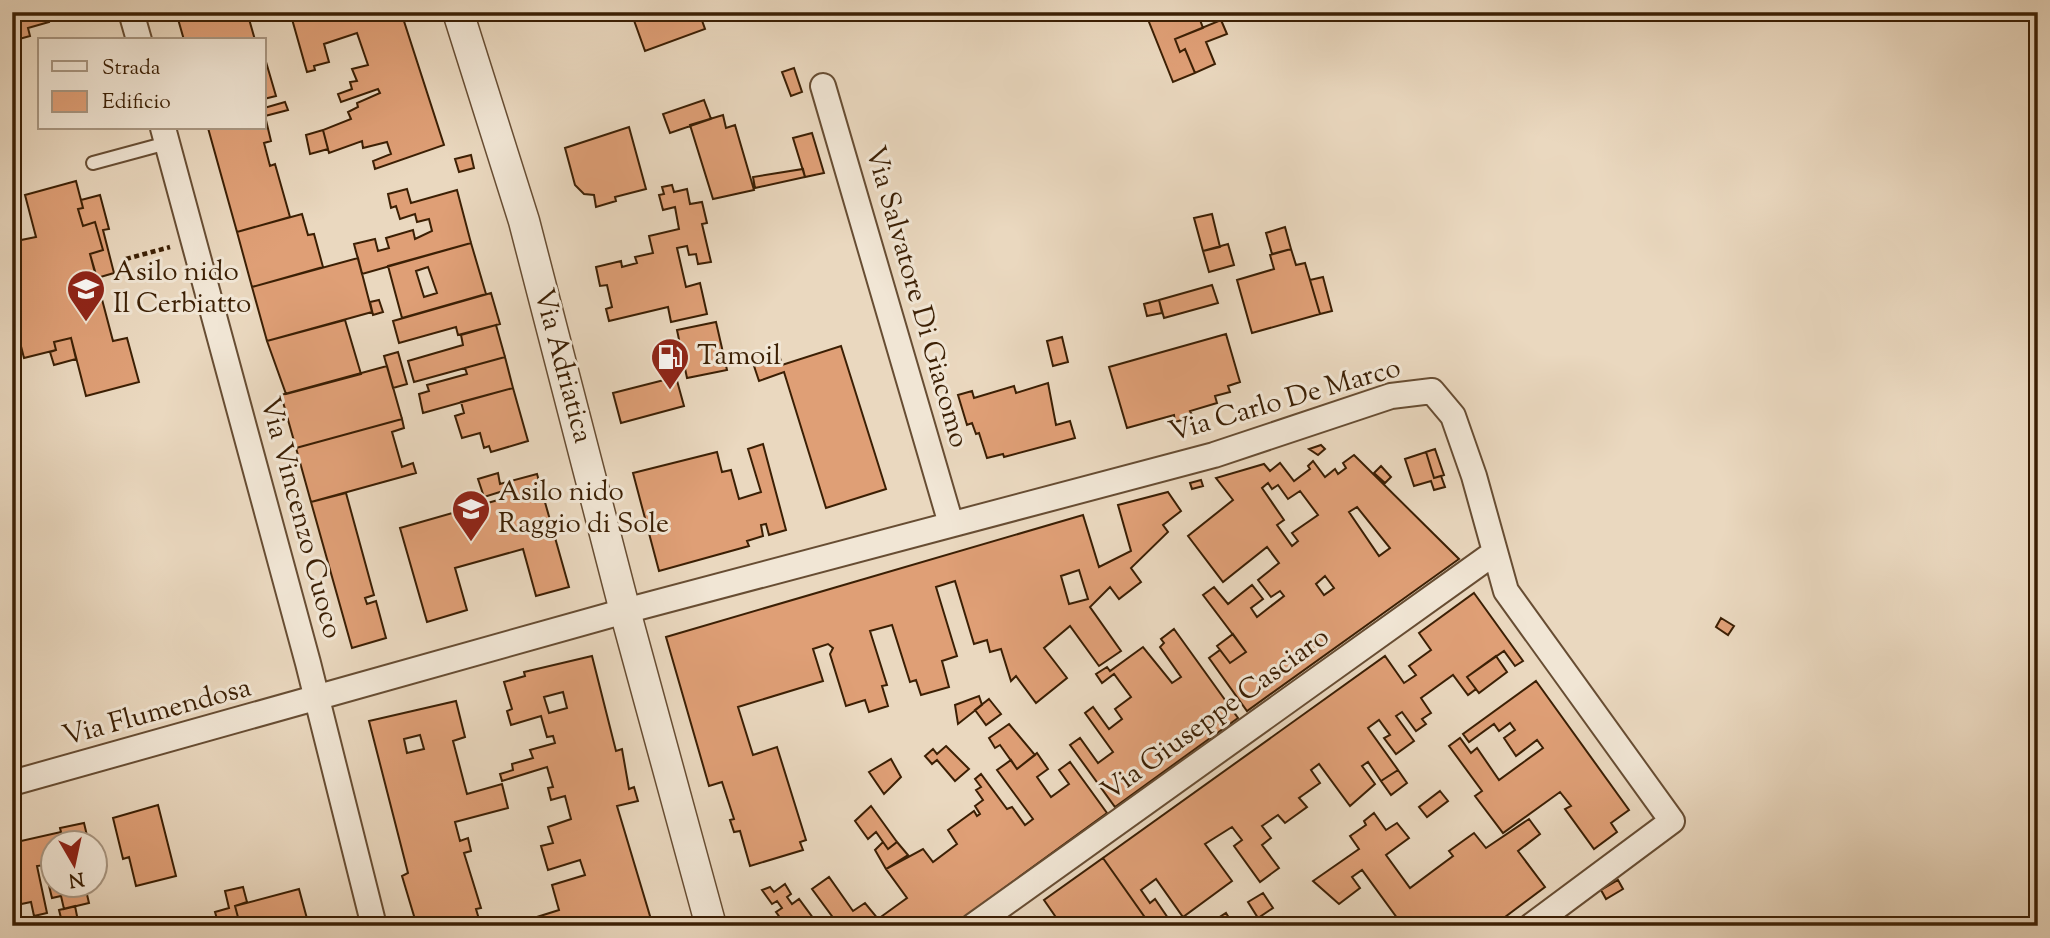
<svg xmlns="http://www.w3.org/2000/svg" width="2050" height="938" viewBox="0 0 2050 938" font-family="'Sorts Mill Goudy',serif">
<rect width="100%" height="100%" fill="#ead8bf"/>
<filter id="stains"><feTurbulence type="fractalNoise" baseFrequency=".00286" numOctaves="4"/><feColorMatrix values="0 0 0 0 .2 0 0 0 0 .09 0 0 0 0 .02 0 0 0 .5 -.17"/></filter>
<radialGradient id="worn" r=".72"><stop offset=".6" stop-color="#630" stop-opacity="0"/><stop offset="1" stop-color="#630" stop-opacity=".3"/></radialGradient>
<path fill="#df9f76" stroke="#3b1f04" stroke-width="2" fill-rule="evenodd" d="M12,12H47L49,22L28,28L30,36L12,41Z
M176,12H247L255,40H184Z
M290,12H401L444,145L375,169L373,161L391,154L387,142L363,148L362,141L329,153L323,130L351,119L348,112L358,107L357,103L380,93L378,89L341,102L338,94L352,89L350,82L357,81L352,69L368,65L357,33L324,44L329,62L314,66L315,70L307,72Z
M631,12H699L705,29L645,51Z
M1145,12H1197L1203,28L1175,39L1180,52L1185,49L1195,73L1173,82Z
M1221,20L1227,34L1206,42L1215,64L1195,73L1185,49L1180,52L1175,39Z
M264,55L276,96L264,99Z
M794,68L802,92L791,96L782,72Z
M704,100L711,119L670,133L663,114Z
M285,102L288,110L265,116L271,141L264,143L270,166L275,164L290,217L237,232L208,128H264V108Z
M723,115L726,128L735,125L754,190L713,199L690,125Z
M629,127L646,189L615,197L616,201L596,207L594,195L584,194L575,185L565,148Z
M323,130L328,149L310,154L306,135Z
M812,133L824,173L805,177L793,138Z
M471,155L474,168L459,172L455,159Z
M803,169L805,177L755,188L753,177Z
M76,181L83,208L78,209L83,226L95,222L103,250L90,254L113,341L127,338L139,382L86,396L71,338L54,342L56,350L24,358L14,319L20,317L12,295V233L19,231L21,240L36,237L25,195Z
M672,185L674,192L687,189L690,204L702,202L707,223L702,224L711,262L698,264L696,254L689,255L687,246L677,248L686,287L700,283L707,314L671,322L668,307L609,321L606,309L612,307L607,285L600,286L596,267L621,261L622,267L637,263L635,257L653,253L649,236L679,229L675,207L663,210L659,195L664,194L662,187Z
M407,189L411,203L457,190L471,243L362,274L354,244L375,239L378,251L389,248L386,238L413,230L415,239L432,231L429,219L417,222L415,214L400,219L396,206L391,208L388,194Z
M100,195L109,229L103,230L114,273L97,278L90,254L103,250L95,222L83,226L78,209L83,208L81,200Z
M302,214L308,235L314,234L323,267L252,287L237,232Z
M1212,214L1220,247L1203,251L1194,218Z
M1285,227L1291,249L1272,254L1266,233Z
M471,243L486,294L402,318L388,266ZM428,267L437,293L424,297L416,271Z
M1228,244L1234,265L1209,272L1203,251Z
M1291,249L1296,265L1305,263L1320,314L1252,333L1237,280L1274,269L1270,255Z
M358,258L372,312L267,341L252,287Z
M1323,277L1332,311L1320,314L1310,280Z
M1212,285L1218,303L1164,318L1159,300Z
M491,293L500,324L458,335L456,327L399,343L393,321Z
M12,295L20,317L14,319L15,325H12Z
M379,300L383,312L373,315L370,302Z
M1159,300L1162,313L1147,316L1144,304Z
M345,320L361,374L286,394L267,341Z
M716,322L727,370L687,378L677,330Z
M496,325L505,357L414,382L408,361L463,345L461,335Z
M1226,334L1240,382L1228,386L1230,392L1215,396L1217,403L1190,411L1193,417L1175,422L1174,415L1127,428L1109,367Z
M1062,337L1068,362L1053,366L1047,341Z
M71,338L76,359L54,365L50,352L56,350L54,342Z
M841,346L886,489L826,508L784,372L759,381L754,366L780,358L782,365Z
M398,352L407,384L393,388L384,356Z
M505,357L513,388L423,413L419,394L429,391L427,385L467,374L465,368Z
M387,366L402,419L296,448L281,395Z
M676,377L684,406L621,423L613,393Z
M1048,383L1056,425L1070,421L1075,438L1004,457L1003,454L987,458L979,433L976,434L972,423L967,425L958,395L972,391L974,398L1014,386L1016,393Z
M513,388L528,441L491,452L489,446L484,448L480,433L462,438L455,416L464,413L461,402Z
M402,419L404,428L392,432L402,467L413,463L416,473L311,502L296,448Z
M763,444L786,530L769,535L766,524L761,525L763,536L747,541L749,546L659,571L633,473L717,452L722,472L731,470L739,499L761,492L748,449Z
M1321,445L1325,449L1318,455L1309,449Z
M1435,449L1444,475L1434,478L1426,452Z
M1426,452L1434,478L1441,476L1445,487L1434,490L1431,481L1414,486L1405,459Z
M1354,455L1459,559L1247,711L1209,658L1220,650L1230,663L1246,652L1203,595L1214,587L1228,604L1252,585L1263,599L1251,608L1257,617L1284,596L1280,591L1271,597L1258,580L1279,563L1267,547L1223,582L1188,536L1233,500L1216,478L1264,464L1270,471L1280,463L1294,481L1310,469L1308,466L1313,461L1325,477L1335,469L1338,474L1346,468L1343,463ZM1268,483L1272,489L1278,485L1288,499L1300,491L1318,515L1292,533L1298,541L1292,546L1277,525L1284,520L1262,488ZM1357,507L1390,548L1379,556L1349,512ZM1325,576L1334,588L1324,595L1316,584Z
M1381,466L1391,477L1385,483L1374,473Z
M498,473L500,484L537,474L569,587L536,596L523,549L455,568L467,610L427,622L400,528L505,498L503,491L484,497L478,479Z
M1201,480L1203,486L1192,489L1190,483Z
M1168,492L1181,511L1163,525L1168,532L1131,568L1141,582L1119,599L1110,587L1090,607L1121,651L1099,666L1070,626L1044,648L1067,678L1036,703L1016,676L1011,681L1001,649L990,652L987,640L974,644L955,581L936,587L957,656L942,661L949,687L921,695L916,680L910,682L892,625L870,631L887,685L882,686L888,706L869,712L865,700L846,706L830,654L833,648L828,644L813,649L823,681L738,707L753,755L777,747L806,840L800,842L803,850L750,866L740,831L734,832L730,820L734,819L722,782L709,786L666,637L1083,515L1099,567L1131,551L1118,505ZM1079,570L1088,599L1069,604L1061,576Z
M346,493L374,595L365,598L367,604L376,601L386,638L352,648L311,502Z
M1474,593L1523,661L1515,666L1504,651L1467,677L1476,689L1468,695L1453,675L1421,698L1431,713L1422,719L1426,724L1416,731L1402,712L1396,716L1414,741L1396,754L1384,738L1390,735L1379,720L1368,728L1398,770L1381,781L1368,762L1362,766L1375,784L1350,806L1319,764L1311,770L1320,783L1299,798L1307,807L1285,823L1278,815L1262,826L1271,838L1262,845L1279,868L1260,882L1234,846L1242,840L1232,827L1205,844L1232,881L1183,917L1156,879L1141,890L1150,903L1155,899L1170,921L1163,926H1151L1103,858L1385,656L1404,683L1416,675L1409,666L1431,650L1419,633Z
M1721,618L1734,626L1728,635L1716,627Z
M1174,629L1238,718L1115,807L1070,745L1080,738L1098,763L1113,752L1085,713L1093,707L1109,729L1122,719L1115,709L1131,697L1114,674L1102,683L1096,674L1107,667L1110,671L1143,647L1172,683L1181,677L1160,647L1164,643L1161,639Z
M1233,634L1246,652L1230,663L1217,646Z
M592,656L616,751L622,749L629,789L634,787L638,801L617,806L653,926H540L537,917L559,910L552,885L585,875L580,860L548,870L541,846L553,843L548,827L571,819L565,796L551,800L548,788L553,787L547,767L502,781L500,774L513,770L512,764L533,758L530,750L555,743L553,736L547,737L541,716L511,725L507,711L512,709L504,682L525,676L524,672ZM563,692L567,708L549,713L544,697Z
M1496,656L1507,672L1479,693L1467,677Z
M1536,681L1629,810L1611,823L1617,832L1594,849L1565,809L1571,806L1560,792L1503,833L1475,796L1482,791L1449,746L1460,738L1471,753L1477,748L1499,780L1543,748L1537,740L1516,756L1504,738L1515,730L1510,723L1499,731L1494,724L1469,742L1463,734Z
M979,696L982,705L958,724L955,705Z
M989,699L1001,714L986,725L975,710Z
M456,701L465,737L453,741L467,794L502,784L508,808L455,822L460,841L468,838L471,851L464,853L481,908L476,909L481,926H417L402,876L408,873L369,721ZM420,735L424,749L407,753L404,739Z
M1009,724L1035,755L1017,769L1000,745L995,748L989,738Z
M946,746L969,769L955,781L937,760L932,764L925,756L933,749L937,754Z
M1037,753L1048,769L1037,777L1051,797L1069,784L1059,770L1070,762L1107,813L952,926H832L837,923L812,889L829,877L853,911L865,903L878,919L907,898L886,869L923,849L933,862L957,844L948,830L974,811L977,816L980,814L975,806L983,800L976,790L981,787L975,779L981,774L1007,809L1012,807L1025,825L1033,819L997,770L1011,760L1017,769Z
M891,759L901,777L884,794L869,772Z
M1398,770L1407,783L1391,795L1381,781Z
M1440,791L1448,801L1427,817L1419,807Z
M158,805L176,876L136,886L129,857L123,859L113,818Z
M871,806L897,842L888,849L876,832L868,839L855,821Z
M1374,813L1386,830L1397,823L1409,838L1386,855L1410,888L1453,856L1449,851L1474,833L1486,848L1529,819L1540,834L1518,851L1545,887L1493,926H1403L1362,870L1352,877L1360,888L1339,904L1313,881L1359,849L1350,836L1366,825L1364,821Z
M84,823L89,844H52V886H85L89,903L64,909L61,896L52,898L44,865L37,866L47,913L34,916L31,902L12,906V843L61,832L60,828Z
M883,842L888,849L897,842L908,855L886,869L875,850Z
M1103,858L1151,926H1062L1044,900Z
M1618,880L1623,889L1606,899L1601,890Z
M785,884L791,894L787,897L792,904L799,899L819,926H786L776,912L782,908L777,901L772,904L762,890L770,887L774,892Z
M243,887L247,902L235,906L239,921L235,922L236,926H219L215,912L229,908L225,891Z
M299,889L309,926H236L235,922L239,921L235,906Z
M1263,893L1273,908L1258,918L1248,902Z
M75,906L79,926H63L59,910Z
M1226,913L1234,926H1223L1218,918Z"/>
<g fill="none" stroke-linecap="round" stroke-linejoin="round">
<defs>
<path id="service" d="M93,163L167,143"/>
<path id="minor" d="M131,12L139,40
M823,86L951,524
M163,128L308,663L374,926
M12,783L625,611L1214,455L1391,396L1432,391L1453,416L1474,476L1506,591L1672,821L1531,926
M973,926L1494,553"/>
<path id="tertiary" d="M458,12L524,221L625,611L711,926"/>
</defs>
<use href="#service" stroke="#674d33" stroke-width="16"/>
<use href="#minor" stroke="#674d33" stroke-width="28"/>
<use href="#tertiary" stroke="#674d33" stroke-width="33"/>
<path stroke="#3b1f04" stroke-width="4.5" stroke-dasharray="5 3.5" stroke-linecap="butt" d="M126,259L170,247"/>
<use href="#service" stroke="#f1e6d5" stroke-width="12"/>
<use href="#minor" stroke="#f1e6d5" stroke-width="24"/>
<use href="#tertiary" stroke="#f1e6d5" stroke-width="30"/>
</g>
<defs>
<symbol id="school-pin" viewBox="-11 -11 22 30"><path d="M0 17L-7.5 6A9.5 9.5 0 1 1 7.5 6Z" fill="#8f2418" stroke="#f1e6d5"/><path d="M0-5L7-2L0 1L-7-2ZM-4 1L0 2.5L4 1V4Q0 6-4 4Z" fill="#fff"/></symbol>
<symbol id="fuel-pin" viewBox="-11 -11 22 30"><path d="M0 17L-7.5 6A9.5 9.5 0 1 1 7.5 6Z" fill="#8f2418" stroke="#f1e6d5"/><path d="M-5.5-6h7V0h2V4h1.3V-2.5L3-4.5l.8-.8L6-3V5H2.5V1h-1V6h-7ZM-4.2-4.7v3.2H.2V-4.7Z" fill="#fff"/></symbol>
</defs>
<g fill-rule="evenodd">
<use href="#school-pin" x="64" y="267" width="44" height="60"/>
<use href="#fuel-pin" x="648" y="335" width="44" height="60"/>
<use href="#school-pin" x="449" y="487" width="44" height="60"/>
</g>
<g text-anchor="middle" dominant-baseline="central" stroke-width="6" stroke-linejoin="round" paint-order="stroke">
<g font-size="28" fill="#3b1f04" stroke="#f1e6d5" text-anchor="start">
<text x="113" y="273">Asilo nido<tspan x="113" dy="32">Il Cerbiatto</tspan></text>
<text x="697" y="357">Tamoil</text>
<text x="498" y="493">Asilo nido<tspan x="498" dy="32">Raggio di Sole</tspan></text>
</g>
<g font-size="28" fill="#3b1f04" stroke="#f1e6d5">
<text transform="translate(916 297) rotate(74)">Via Salvatore Di Giacomo</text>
<text transform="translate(562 366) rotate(75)">Via Adriatica</text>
<text transform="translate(1285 401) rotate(-16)">Via Carlo De Marco</text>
<text transform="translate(300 518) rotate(75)">Via Vincenzo Cuoco</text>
<text transform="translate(157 713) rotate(-15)">Via Flumendosa</text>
<text transform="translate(1216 715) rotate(-36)">Via Giuseppe Casciaro</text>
</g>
</g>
<rect width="2050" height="938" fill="none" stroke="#ead8bf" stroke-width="42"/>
<rect x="14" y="14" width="2022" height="910" fill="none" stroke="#3b1f04" stroke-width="3.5"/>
<rect x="21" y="21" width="2008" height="896" fill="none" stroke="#3b1f04" stroke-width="2"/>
<rect x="38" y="38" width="228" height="91" fill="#f1e6d5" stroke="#a89681" stroke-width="2"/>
<rect x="52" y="61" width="35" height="10" fill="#f1e6d5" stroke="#a89681" stroke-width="2"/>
<text x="102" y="74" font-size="21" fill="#3b1f04">Strada</text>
<rect x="52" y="91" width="35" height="21" fill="#df9f76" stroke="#a89681" stroke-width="2"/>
<text x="102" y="108" font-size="21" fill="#3b1f04">Edificio</text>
<g transform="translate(74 864) rotate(171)"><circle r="33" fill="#f1e6d5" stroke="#a89681" stroke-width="2"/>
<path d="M0-5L12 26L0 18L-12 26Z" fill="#8f2418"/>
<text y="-10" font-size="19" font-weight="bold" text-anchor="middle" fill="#3b1f04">N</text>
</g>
<rect width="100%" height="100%" filter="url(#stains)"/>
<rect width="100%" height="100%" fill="url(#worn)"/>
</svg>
